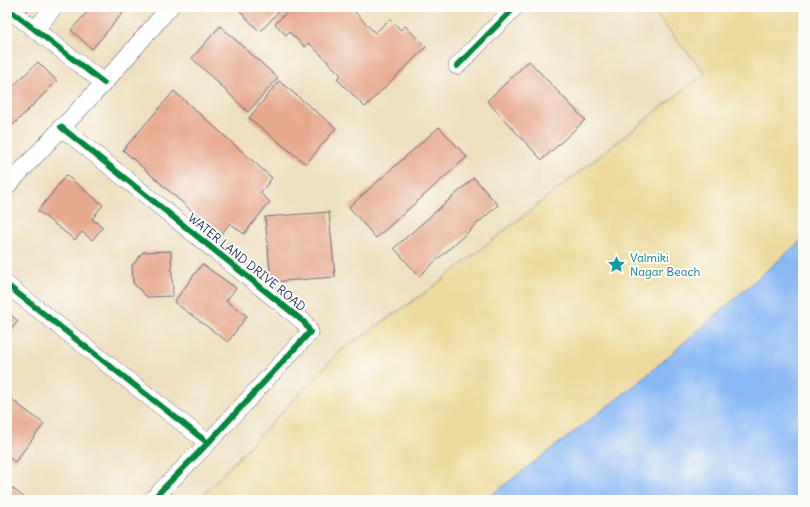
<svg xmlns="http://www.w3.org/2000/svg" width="810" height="507" viewBox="0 0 810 507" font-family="Delius,sans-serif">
<rect width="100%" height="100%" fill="#fdfcf7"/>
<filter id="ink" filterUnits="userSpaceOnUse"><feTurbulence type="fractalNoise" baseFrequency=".025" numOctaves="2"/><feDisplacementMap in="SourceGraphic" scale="8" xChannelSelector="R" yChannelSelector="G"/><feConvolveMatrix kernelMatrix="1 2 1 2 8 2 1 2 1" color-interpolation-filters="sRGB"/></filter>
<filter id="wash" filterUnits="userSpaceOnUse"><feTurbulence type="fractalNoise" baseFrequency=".012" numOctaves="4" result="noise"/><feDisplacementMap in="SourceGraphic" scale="16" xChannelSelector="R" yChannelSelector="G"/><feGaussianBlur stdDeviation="0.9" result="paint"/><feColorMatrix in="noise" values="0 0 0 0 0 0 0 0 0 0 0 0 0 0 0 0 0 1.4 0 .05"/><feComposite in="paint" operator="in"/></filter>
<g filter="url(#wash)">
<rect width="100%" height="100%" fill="#eedfbf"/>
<path fill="#eeda9e" stroke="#84847e" d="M649,7H803V239L638,383L485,500H198L340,351L429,290L705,73Z"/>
<path fill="#89b9f5" stroke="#5274aa" d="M803,239V500H485L638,383Z"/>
<g id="blocks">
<path fill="#e6aa8e" d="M17,7H30L25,13Z
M86,7H128L92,49L71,30L89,10Z
M236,7H283L260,32Z
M292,7H352L351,8L375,33L390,19L401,30L405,26L426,47L365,107L337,79L341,75L309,43L305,47L289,32L286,35L275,24Z
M220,26L278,78L248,112L192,58Z
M529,61L585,120L542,160L487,101Z
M38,62L57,81L7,131V92Z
M279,81L336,128L306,164L249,118Z
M174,91L272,178L260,193L270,202L244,234L230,223L220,236L123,150Z
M439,127L467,157L376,238L349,207Z
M66,175L103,205L92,219L103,227L92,240L82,232L75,240L38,211Z
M474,178L498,205L419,276L394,248Z
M329,212L335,277L271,282L265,217Z
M171,251L173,296L147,297L133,283L132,266L143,252Z
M202,264L236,288L226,301L247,316L228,342L174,302Z
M7,312L18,321L7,335Z
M7,396L44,424L15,462L7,456Z
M7,484L27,500H7Z"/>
</g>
</g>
<g filter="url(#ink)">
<use href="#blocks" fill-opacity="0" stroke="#656d80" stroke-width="1"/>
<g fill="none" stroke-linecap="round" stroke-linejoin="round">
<defs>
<path id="street" d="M7,8L104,83
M36,29L54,7
M457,66L515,7
M61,127L304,322L310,332L208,443L152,500
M7,186L104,83L170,7
M7,285L208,443"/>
</defs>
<use href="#street" stroke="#656d80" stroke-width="18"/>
<use href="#street" stroke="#fff" stroke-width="17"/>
<defs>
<path id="cycleway" d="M7,8L104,83
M457,66L515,7
M61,127L304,322L310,332L208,443L152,500
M7,285L208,443"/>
</defs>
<use href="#cycleway" stroke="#fdfcf7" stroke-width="8"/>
<use href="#cycleway" stroke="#00873e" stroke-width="6"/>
</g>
</g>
<defs>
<symbol id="sight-bare" viewBox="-9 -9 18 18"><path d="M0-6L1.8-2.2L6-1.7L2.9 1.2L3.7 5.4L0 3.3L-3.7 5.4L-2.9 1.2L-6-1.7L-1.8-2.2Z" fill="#0f9aa8" stroke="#fdfcf7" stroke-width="2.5" paint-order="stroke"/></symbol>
</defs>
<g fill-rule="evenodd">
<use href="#sight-bare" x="604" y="252" width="25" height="25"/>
</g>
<g text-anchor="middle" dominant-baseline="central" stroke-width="4" stroke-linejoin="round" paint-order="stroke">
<g font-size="12" fill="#0d838f" stroke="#fdfcf7" text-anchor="start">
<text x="630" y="257">Valmiki<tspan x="630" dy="14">Nagar Beach</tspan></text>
</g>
<g font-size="12" fill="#1b2f5e" stroke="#fdfcf7">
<text transform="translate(247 262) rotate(39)">WATER LAND DRIVE ROAD</text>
</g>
</g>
<rect width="810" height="507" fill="none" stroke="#fdfcf7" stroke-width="24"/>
</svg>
